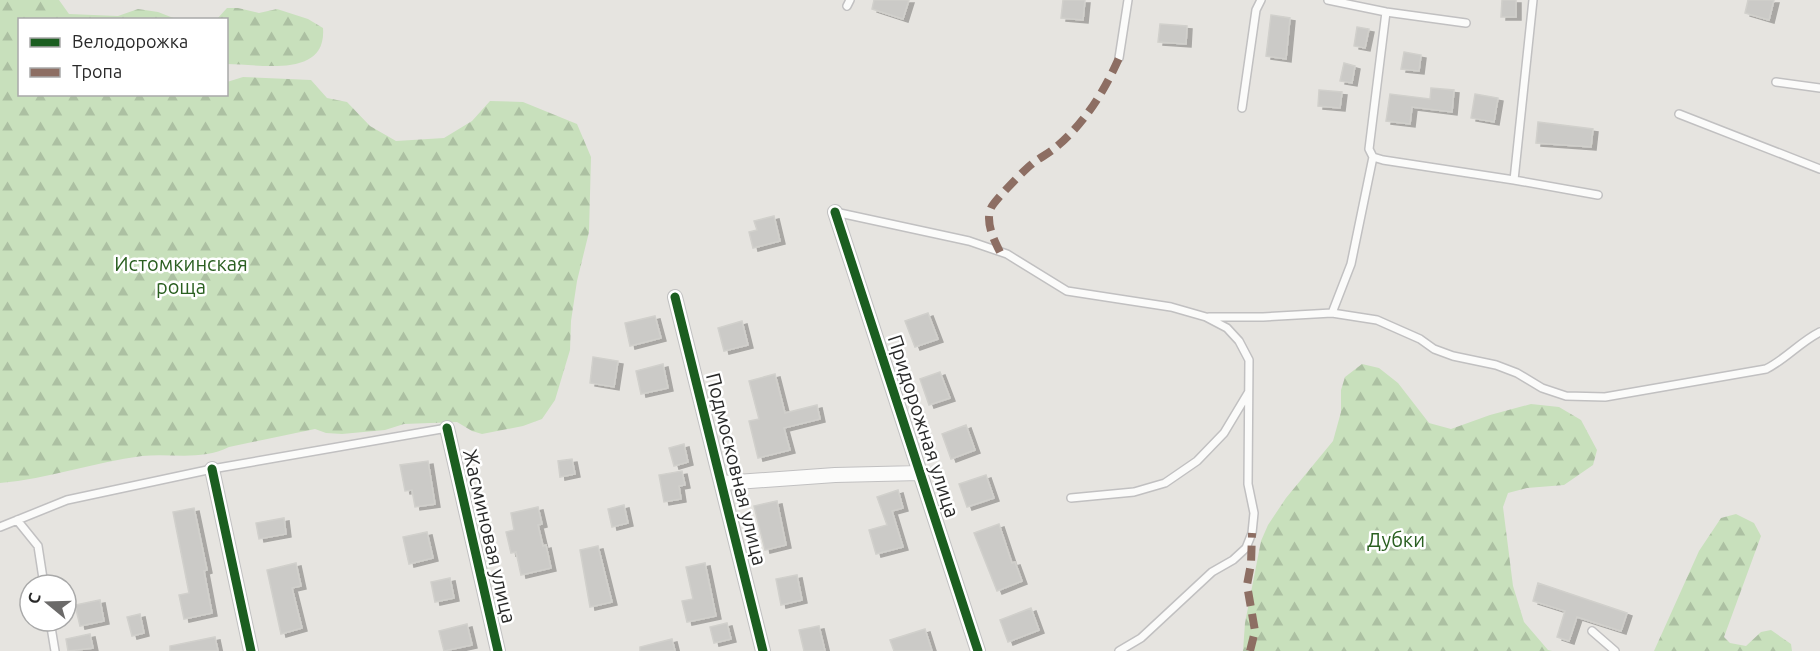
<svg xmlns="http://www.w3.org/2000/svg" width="1820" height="651" viewBox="0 0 1820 651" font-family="Ubuntu,sans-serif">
<defs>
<pattern id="forest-firs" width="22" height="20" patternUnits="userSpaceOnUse" patternTransform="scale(1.5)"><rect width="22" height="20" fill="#c8e0bc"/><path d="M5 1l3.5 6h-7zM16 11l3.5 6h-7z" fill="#acc0a2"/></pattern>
<filter id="shadow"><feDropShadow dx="5" dy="3" stdDeviation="0" flood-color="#0004"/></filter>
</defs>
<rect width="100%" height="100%" fill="#e6e4e0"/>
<path fill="url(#forest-firs)" d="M0,0H59L69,14L118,16L138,9L158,12L176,19L20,20V94H226L227,82L243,77L311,80L327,98L347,102L370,126L396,141L444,138L472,121L490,101L523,102L577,124L591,157L589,232L577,281L571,321L570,350L555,400L542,419L523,426L482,434L472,431L457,422L404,424L385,430L342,434L326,433L315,429L229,447C201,461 172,453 142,456C94,462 48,479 0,483Z
M227,8H238L259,13L277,9L308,19L323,28C327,79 260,64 227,64L226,20L217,19Z
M1362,364L1379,368L1398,383L1429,423L1451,429L1490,415L1531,404L1559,407L1581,420L1597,450L1593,465L1564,485L1527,488L1508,493L1503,507L1513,586L1524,622L1548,650L1552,651H1243L1245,623L1261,541L1268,525L1286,498L1333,441L1341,412V390L1345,377Z
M1736,514L1754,523L1761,536L1724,637L1730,643L1746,646L1761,632L1771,630L1791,644L1792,651H1654L1699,551L1721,518Z"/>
<path fill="#cbcac7" stroke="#d1d0cc" stroke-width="1.5" filter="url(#shadow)" d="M874,0H909L903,19L872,9Z
M1063,0H1085L1083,20L1061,18Z
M1502,0H1516V17H1501Z
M1748,0H1774L1769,20L1745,13Z
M1271,15L1290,18L1286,59L1266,56Z
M1160,24L1187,26L1186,44L1158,42Z
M1357,27L1369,29L1365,48L1354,46Z
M1404,52L1421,55L1419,71L1401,69Z
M1344,63L1355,66L1352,83L1340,81Z
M1431,88L1454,90L1452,112L1412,107L1410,124L1386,121L1390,94L1430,99Z
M1319,90L1342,92L1340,108L1318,106Z
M1475,94L1498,98L1494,122L1471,118Z
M1538,122L1593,129L1591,147L1536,143Z
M774,216L780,241L753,248L749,232L757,230L754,221Z
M928,313L938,339L915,347L905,321Z
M655,316L661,338L630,346L625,323Z
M742,321L748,345L724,351L718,328Z
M593,357L618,361L614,387L590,383Z
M663,364L668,388L641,394L636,371Z
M940,372L950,398L929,405L920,379Z
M775,374L785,413L817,405L820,419L784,428L790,450L758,458L749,421L759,419L749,381Z
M966,425L975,450L951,459L942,434Z
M684,444L688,462L674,466L669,448Z
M572,459L575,474L560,477L558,461Z
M428,461L435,504L415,507L412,490L405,491L400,465Z
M682,471L685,485L679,486L681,499L664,502L659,475Z
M986,475L994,498L967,507L959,484Z
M898,490L903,508L892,511L903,547L876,554L869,530L887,525L877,497Z
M777,501L786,545L765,550L754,506Z
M624,505L628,523L612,527L608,509Z
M538,507L542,524L538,525L543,546L546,545L551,568L521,575L516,552L511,553L506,532L514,530L511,513Z
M194,508L207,570L204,571L212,613L184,619L179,595L189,593L173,512Z
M284,518L286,534L259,539L256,523Z
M999,524L1012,563L1015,562L1022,581L997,591L974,533Z
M427,532L433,558L409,564L403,537Z
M598,546L612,602L590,607L580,550Z
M296,563L301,586L292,588L302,628L281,634L267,570Z
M705,563L716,616L687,622L682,601L693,599L686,567Z
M797,575L802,600L781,605L776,579Z
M450,578L454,598L435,602L431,582Z
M1538,583L1627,613L1621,631L1577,617L1569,641L1557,637L1565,611L1533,601Z
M100,600L104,621L80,626L75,605Z
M1031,608L1039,630L1008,642L1000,620Z
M140,614L144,633L132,636L127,617Z
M727,623L731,639L714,643L710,627Z
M467,624L472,645L444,651L439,631Z
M819,626L825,651H804L799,630Z
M925,629L932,651H894L890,640Z
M90,634L93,648L68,651L66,639Z
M215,637L218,651H170V646Z
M672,639L675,651H640V647Z"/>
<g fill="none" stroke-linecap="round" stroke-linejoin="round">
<defs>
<path id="service" d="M1328,0L1386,12L1466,23
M847,6L850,0
M1386,12L1369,149L1373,157L1383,160L1514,180L1598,195
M1119,58L1128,0
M1776,82L1820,88
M1242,108L1256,10L1261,0
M1679,114L1820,169
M1514,180L1533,0
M835,212L969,241L1007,254L1067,291L1171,307L1206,317L1227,328L1239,341L1249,360L1248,484L1254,513L1252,533L1246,548L1233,560L1212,572L1141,638L1119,651
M1332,313L1351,264L1373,157
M1209,317H1263L1332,313L1377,320L1420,339L1434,349L1453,356L1496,365L1517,373L1542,388L1566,396L1605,397L1766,369C1786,359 1800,342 1820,332
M1071,498L1134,492L1165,483L1197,461L1224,433L1248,393
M17,520L38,546L44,585
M0,527L67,500L212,469L447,428
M50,621L55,651
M1592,631L1615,651"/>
<path id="minor" d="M835,212L978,651
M675,297L763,651
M447,428L498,651
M212,469L251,651
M723,483L835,475L920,473"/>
</defs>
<use href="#service" stroke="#c1c0c1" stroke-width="10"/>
<use href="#minor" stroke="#c1c0c1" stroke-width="16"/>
<use href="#service" stroke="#fbfbfa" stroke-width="7"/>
<use href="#minor" stroke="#fbfbfa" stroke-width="14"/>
<path stroke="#8d6e63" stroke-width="8" stroke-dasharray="15 8" stroke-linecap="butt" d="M1000,252C994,240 985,222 991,208C994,201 1025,169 1032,164C1039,158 1048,154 1055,148C1084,124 1104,92 1119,58
M1250,651L1255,631L1247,585L1251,564L1252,533"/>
<defs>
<path id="cycleway" d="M835,212L978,651
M675,297L763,651
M447,428L498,651
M212,469L251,651"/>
</defs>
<use href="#cycleway" stroke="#fff" stroke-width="13"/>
<use href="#cycleway" stroke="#1b5e20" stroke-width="9"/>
</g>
<g text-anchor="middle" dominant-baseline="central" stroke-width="5" stroke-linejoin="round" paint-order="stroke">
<g font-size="20" fill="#2a5f20" stroke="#fff">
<text x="181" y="263">Истомкинская<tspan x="181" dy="23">роща</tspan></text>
<text x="1396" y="539">Дубки</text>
</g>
<g font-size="20" fill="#292929" stroke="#fff">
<text transform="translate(924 426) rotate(72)">Придорожная улица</text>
<text transform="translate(737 469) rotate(76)">Подмосковная улица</text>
<text transform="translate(490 536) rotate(77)">Жасминовая улица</text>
</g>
</g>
<rect x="18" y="18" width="210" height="78" fill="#ffffff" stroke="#a9a9a9" stroke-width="1.5"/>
<rect x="30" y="38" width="30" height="9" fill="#1b5e20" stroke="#a9a9a9" stroke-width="1.5"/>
<text x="72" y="48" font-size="18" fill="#292929">Велодорожка</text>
<rect x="30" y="68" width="30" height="9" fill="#8d6e63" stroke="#a9a9a9" stroke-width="1.5"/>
<text x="72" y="78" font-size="18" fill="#292929">Тропа</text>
<g transform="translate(48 603) rotate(289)"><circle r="28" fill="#ffffff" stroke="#a9a9a9" stroke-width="1.5"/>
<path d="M0-4.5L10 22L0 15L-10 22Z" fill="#6b6a69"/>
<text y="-9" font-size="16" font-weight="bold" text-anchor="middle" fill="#292929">С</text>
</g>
</svg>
